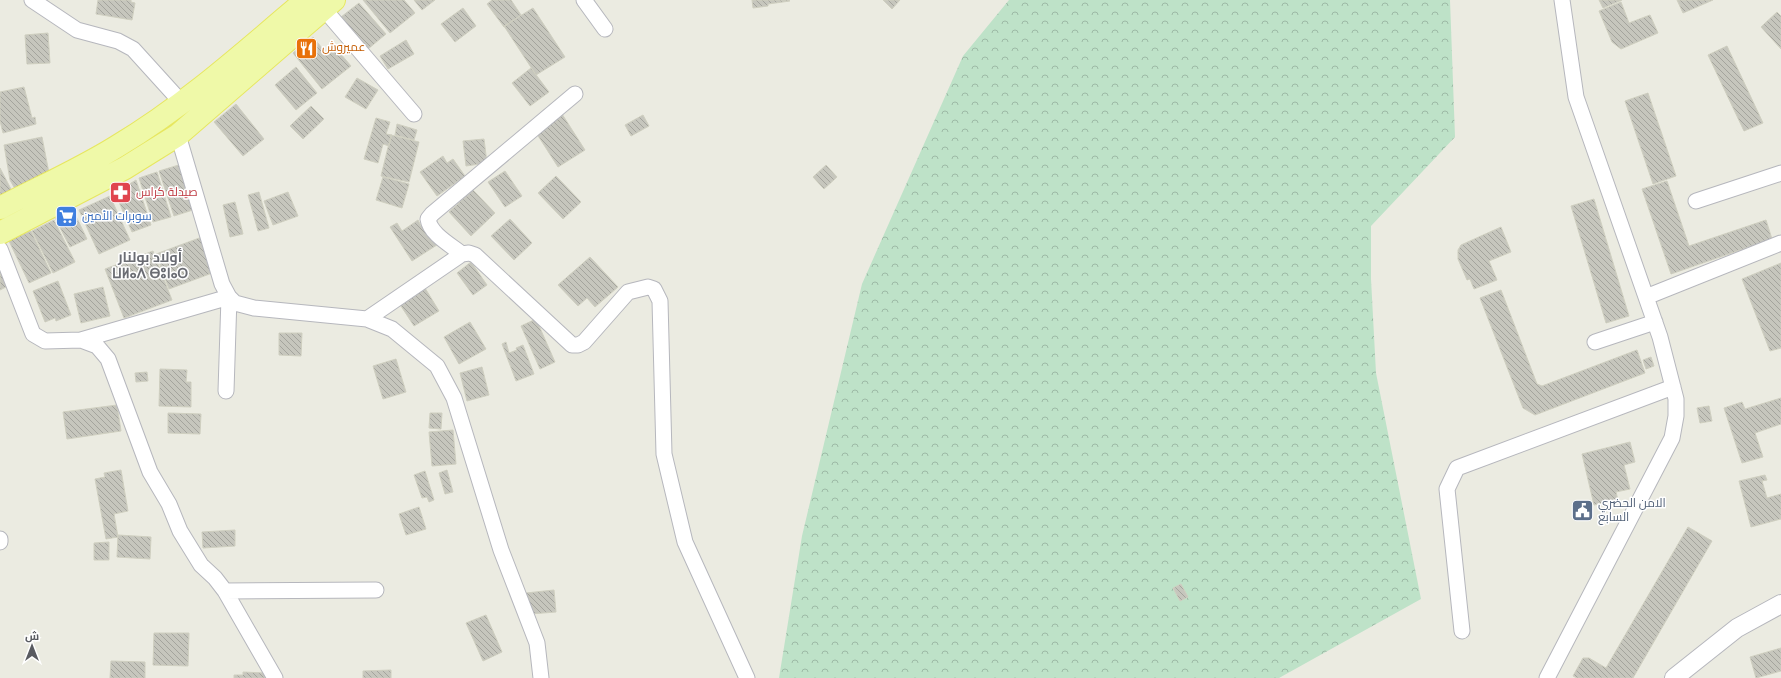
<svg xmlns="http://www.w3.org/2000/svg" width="1781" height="678" viewBox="0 0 1781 678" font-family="Overpass,Cairo,'Noto Sans Tifinagh',sans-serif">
<defs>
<pattern id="forest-crowns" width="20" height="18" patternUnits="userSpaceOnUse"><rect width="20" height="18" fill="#bee2c8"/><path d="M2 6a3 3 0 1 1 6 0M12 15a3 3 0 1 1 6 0" fill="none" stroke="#9dbaa6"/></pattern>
<pattern id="building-back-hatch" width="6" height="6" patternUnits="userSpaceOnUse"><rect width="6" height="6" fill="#c6c6bd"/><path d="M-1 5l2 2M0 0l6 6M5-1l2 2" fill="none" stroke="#a4a49d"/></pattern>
</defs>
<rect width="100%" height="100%" fill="#ebebe1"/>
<path fill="url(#forest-crowns)" d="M1009,0H1450L1455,137L1371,226V279L1376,373L1421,599L1279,678H779L802,536L862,284L963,56Z"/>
<path fill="url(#building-back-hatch)" stroke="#cfcfc0" d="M98,0H131V2L135,3L132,20L96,14Z
M363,0H404L415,13L390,33Z
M414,0H435L422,10Z
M492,0H511L521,15L504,27L487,4Z
M752,0H789L790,1L768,4V6L753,8Z
M883,0H900L892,9Z
M1599,0H1622L1603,8Z
M1677,0H1713L1683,13Z
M1621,2L1629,23L1650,15L1658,33L1621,49L1612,42L1599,11Z
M359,3L386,34L368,49L341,17Z
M463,8L476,26L455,42L441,24Z
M533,8L565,57L536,75L504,26Z
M1777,12L1781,16V49L1761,27Z
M48,33L50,63L27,64L25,35Z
M313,37L326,53L334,46L351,66L322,89L293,53Z
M406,40L414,54L388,69L380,56Z
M1727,46L1763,123L1744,131L1708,55Z
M296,67L317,93L296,110L275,85Z
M531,68L549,92L530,106L512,83Z
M357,78L378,90L366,109L345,97Z
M24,87L32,118L35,117L36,124L3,133L0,121V92Z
M1648,93L1676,176L1653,184L1625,101Z
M236,104L264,139L243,156L214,122Z
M311,106L324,119L303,139L290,126Z
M562,114L585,150L558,167L535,131Z
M643,115L649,126L631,136L625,125Z
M376,118L390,122L386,134L392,135L389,146L383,144L378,163L364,159Z
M397,124L417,130L414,140L395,135Z
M391,135L419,142L409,182L381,176Z
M42,137L49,173L15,189L10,180L4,145Z
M484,139L487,163L466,166L463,141Z
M443,156L447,163L453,159L465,176L437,196L420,172Z
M182,164L196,209L174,216L159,171Z
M826,165L837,177L824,189L813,177Z
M0,168L12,191L0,197Z
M505,171L522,196L505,207L488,182Z
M157,172L171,217L153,222L139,178Z
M556,176L581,202L563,219L538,193Z
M383,177L409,184L402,208L376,200Z
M136,180L151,225L132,232L115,193Z
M1667,181L1689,246L1766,220L1772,239L1671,274L1642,189Z
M473,190L495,213L471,236L449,212Z
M259,192L269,228L258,231L248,195Z
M288,192L298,216L273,225L264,201Z
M110,196L130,240L99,254L79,210Z
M1594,199L1629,316L1606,323L1571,206Z
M235,202L243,234L230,237L223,205Z
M73,210L87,239L70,247L55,218Z
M510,219L532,243L514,260L491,236Z
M54,220L75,262L53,273L32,231Z
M418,220L421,226L427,223L440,243L412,261L390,227L397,223L402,231Z
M1501,227L1511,252L1489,261L1497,280L1474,289L1470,279L1467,280L1458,259V250L1461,245Z
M31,231L51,273L29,283L9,241Z
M202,237L215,272L169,289L156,254Z
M153,251L172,300L124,318L105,269Z
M590,257L618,287L595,307L587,298L578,306L558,285Z
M471,262L487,285L473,295L457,273Z
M1781,263V348L1770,351L1742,279Z
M0,264L10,285L0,290Z
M58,281L71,315L56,321L55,318L45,322L33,291Z
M103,287L110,316L81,323L74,294Z
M425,288L439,311L414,326L399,303Z
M1501,290L1537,384L1542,386L1637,350L1645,373L1535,415L1523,408L1480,298Z
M536,319L555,362L540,369L521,326Z
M470,322L486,349L459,364L444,337Z
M279,333H302L301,356L279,355Z
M506,342L509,353L517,350L516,348L523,345L534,374L516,381L502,344Z
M1651,357L1654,366L1646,369L1643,360Z
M396,359L406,392L383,399L373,366Z
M482,367L489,395L467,401L460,373Z
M160,369L187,370L186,382H191V407L159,406Z
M147,372L148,381L136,382L135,373Z
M1781,398V424L1755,433L1763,457L1742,463L1724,408L1742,402L1745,409Z
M117,405L121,431L67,439L63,412Z
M1709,406L1712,421L1700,423L1697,408Z
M168,413L201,414L200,434L168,433Z
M430,413H442L441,429L429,428Z
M453,430L456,464L432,466L429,432Z
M1630,442L1635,462L1624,465L1630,489L1616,492L1618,500L1594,505L1582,454Z
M121,470L128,511L114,514L118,537L106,539L95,479L105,477L104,473Z
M447,470L453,492L445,494L439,473Z
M425,471L434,500L429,502L427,497L422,498L414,475Z
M1765,475L1767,480L1762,481L1767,498L1781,494V519L1751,527L1739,481Z
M419,507L426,529L406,535L399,514Z
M1688,527L1712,541L1633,678H1577L1573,676L1583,658H1589L1606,668Z
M235,530V546L203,548L202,532Z
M118,535L151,537L150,559L117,557Z
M109,542V560H94V543Z
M1181,584L1188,597L1180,601L1173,588Z
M554,590L556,612L530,614L526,593Z
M486,615L502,652L483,661L466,623Z
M154,633H189L188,666L153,665Z
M1781,648V671L1756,678L1750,657Z
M111,661L145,662V678H110Z
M391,670V678H363V671Z
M243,672L265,673V678H234V675H243Z"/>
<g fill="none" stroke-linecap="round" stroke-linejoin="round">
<defs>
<path id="minor" d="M32,0L77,30L118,41L133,49L182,103
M584,0L605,29
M324,9L414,114
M575,94L432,214L428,219C430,234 451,245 462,254L469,253L475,255L572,345H578L584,342L628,292L648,287L654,289L660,301L664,454L685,542L747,678
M178,135L222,284L229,297L235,303L254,308L367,319L392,329L437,366L454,398L501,550L537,643L541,678
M1696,201L1781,173
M0,249L33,334L45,341L81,340L97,346L108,359L150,472L169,504L180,531L201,565L215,578L225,591L275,678
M1646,297L1781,243
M367,319L462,254
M81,340L229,297L226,391
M1595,342L1655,322
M0,539V542
M225,591L376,590
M1462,631L1447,489L1457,468L1673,387
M1547,678L1672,438L1676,416V399L1660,337L1576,97L1562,0"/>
<path id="tertiary" d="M1674,678L1737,628L1781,604"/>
<path id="primary" d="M0,208C38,188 79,170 116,147C185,106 245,52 306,0
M0,233L125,168L178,135L334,0"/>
</defs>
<use href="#minor" stroke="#b6b7bd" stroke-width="17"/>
<use href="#tertiary" stroke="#b6b7bd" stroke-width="20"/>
<use href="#primary" stroke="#e7e75f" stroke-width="24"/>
<use href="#minor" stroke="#fff" stroke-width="15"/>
<use href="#tertiary" stroke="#fff" stroke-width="18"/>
<use href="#primary" stroke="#eff9a8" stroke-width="22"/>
</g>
<defs>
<symbol id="restaurant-square" viewBox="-11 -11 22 22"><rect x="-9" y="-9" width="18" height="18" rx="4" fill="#e8710a" stroke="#fff"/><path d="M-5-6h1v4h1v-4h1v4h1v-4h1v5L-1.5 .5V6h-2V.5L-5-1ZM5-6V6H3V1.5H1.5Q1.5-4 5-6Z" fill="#fff"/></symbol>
<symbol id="pharmacy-square" viewBox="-11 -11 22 22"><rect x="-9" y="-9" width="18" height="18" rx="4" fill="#e0444e" stroke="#fff"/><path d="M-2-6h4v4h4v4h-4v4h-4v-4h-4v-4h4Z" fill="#fff"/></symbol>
<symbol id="supermarket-square" viewBox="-11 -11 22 22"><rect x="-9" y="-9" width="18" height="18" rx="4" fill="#3f7fe0" stroke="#fff"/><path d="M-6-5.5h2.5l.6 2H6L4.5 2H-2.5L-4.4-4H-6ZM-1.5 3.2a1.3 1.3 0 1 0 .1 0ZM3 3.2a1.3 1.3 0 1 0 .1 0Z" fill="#fff"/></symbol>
<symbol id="civic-square" viewBox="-11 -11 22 22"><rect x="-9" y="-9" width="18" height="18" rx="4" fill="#5c6f8a" stroke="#fff"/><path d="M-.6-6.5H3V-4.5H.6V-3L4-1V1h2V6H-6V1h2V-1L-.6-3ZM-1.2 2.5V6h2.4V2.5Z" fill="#fff"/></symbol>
</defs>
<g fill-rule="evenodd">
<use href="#restaurant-square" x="294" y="36" width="25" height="25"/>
<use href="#pharmacy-square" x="108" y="180" width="25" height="25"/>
<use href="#supermarket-square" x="54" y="204" width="25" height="25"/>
<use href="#civic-square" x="1570" y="498" width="25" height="25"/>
</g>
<g text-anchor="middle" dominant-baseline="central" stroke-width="3" stroke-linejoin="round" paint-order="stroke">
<g font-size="12" fill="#c56008" stroke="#fff" text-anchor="start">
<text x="322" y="48">عميروش</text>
</g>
<g font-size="12" fill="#be3a42" stroke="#fff" text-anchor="start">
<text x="136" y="193">صيدلة كراس</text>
</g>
<g font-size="12" fill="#366cbe" stroke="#fff" text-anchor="start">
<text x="82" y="217">سوبرات الأمين</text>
</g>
<g font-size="12" fill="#4e5e75" stroke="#fff" text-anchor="start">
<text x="1598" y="504">الامن الحضري<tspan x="1598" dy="14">السابع</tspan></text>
</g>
<g font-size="14" font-weight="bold" fill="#6a6c73" stroke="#fff">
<text x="150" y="258">أولاد بولنار<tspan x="150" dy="16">ⵡⵍⴰⴷ ⴱⵓⵏⴰⵔ</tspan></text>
</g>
</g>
<g transform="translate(32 646)" stroke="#ffffff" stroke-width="3" paint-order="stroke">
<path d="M0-3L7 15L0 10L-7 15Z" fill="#595b61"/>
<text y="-6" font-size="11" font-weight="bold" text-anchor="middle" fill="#595b61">ش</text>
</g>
</svg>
